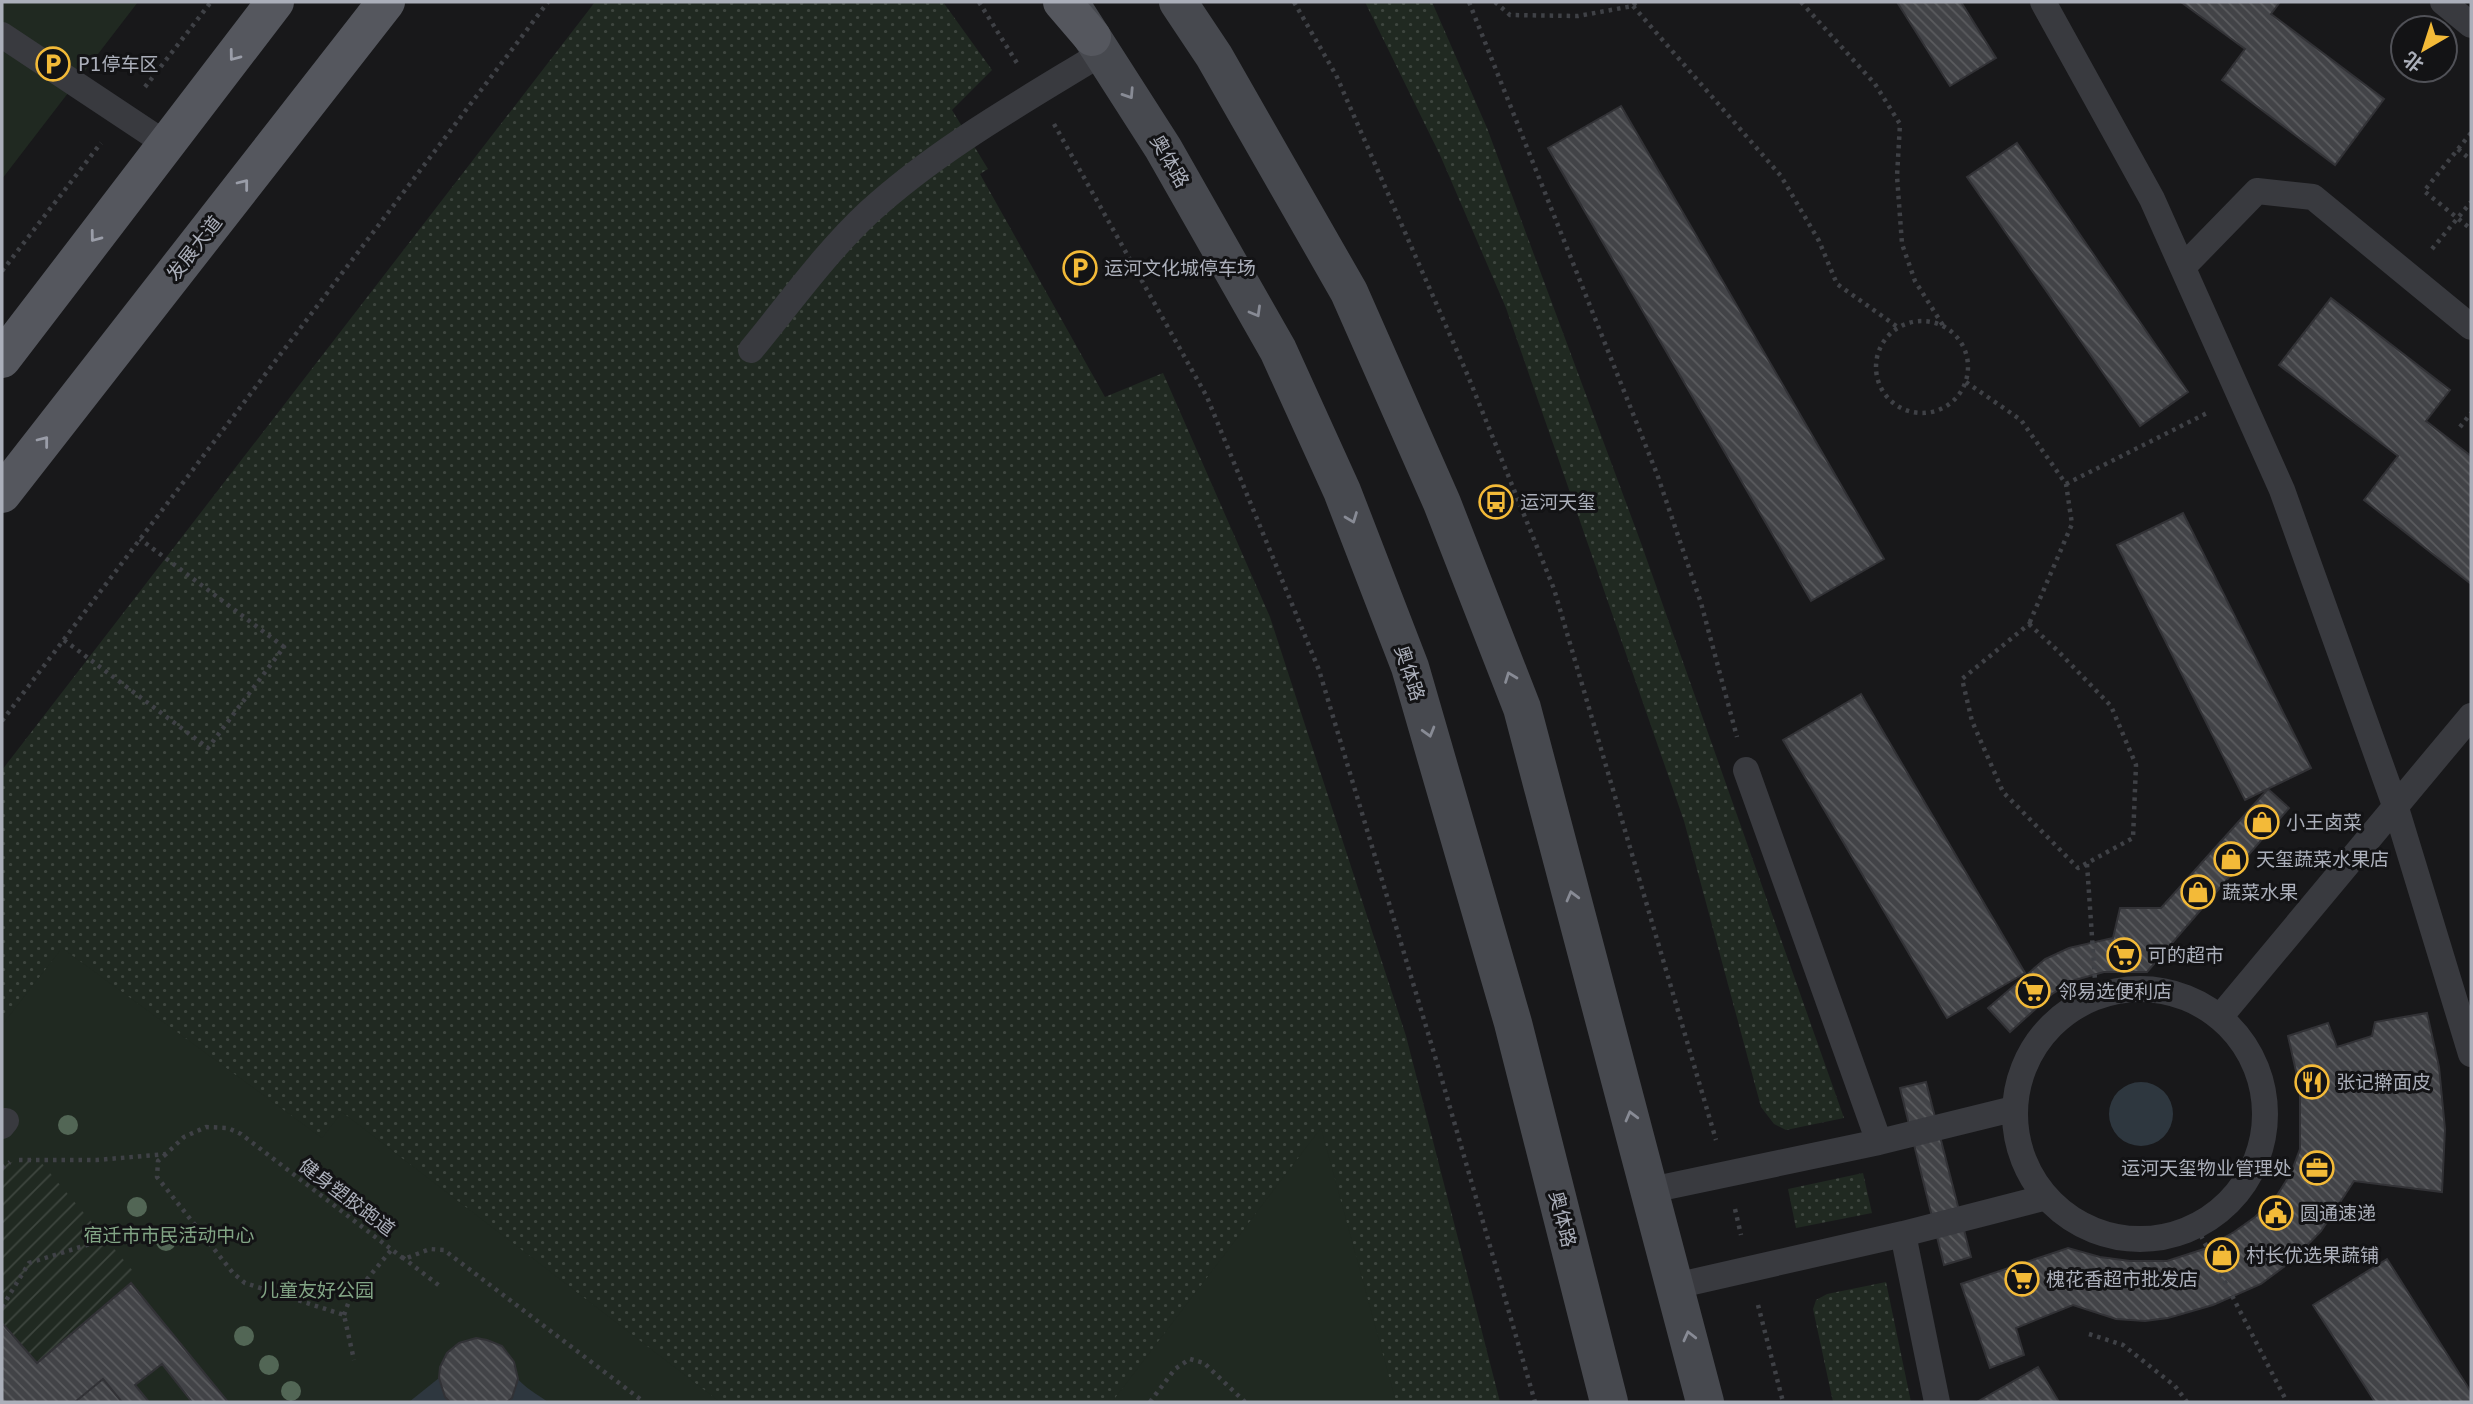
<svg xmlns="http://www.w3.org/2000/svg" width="2473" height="1404" viewBox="0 0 2473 1404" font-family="'DejaVu Sans','Noto Sans SC',sans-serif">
<defs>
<pattern id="grass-dots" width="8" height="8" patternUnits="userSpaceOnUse" patternTransform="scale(1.75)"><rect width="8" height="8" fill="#202921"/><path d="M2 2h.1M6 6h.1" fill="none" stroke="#3e463f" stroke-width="1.8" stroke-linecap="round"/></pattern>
<pattern id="garden-furrows" width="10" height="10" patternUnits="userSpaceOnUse" patternTransform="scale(1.75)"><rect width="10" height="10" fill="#202921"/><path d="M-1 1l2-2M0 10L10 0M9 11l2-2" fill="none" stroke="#3e463f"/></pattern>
<pattern id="building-back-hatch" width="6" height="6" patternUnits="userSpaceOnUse" patternTransform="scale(1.75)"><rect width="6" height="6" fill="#424347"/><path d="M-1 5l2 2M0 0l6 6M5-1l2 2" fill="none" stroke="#5b5c5f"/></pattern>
</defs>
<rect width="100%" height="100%" fill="#18181a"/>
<path fill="url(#grass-dots)" d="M595,2H943L992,70L952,110L988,169L980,174L1105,397L1163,373L1270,617L1406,1036L1500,1402H594L2,1047V770Z
M1365,2H1432L1487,128L1641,543L1844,1118L1786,1130L1774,1124L1761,1107L1684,821L1506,308L1440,155Z
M1863,1173L1872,1213L1796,1228L1788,1189Z
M1886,1282L1911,1402H1833L1813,1309L1816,1300L1827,1294Z"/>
<path fill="#202921" d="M2,2H138L2,179Z
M62,948L322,1138L342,1112L720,1402H2V1025Z
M1321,1128L1396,1402H1112Z"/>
<path fill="url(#garden-furrows)" d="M23,1159L39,1160L138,1277L37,1363L2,1323V1168L8,1163Z"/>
<path fill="#2e373f" d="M2109 1114a32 32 0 1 1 64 0a32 32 0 1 1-64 0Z
M476,1338C512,1342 500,1356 517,1378C524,1387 538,1395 548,1402H409L439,1378C442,1354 453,1344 476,1338Z"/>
<path fill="url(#building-back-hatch)" stroke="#323236" stroke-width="2" d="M1897,2H1961L1996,58L1950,86Z
M2181,2H2280L2271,14L2384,99L2335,165L2222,80L2245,49Z
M1621,106L1884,559L1811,601L1548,148Z
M2017,143L2188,392L2140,426L1967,177Z
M2331,298L2450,390L2426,421L2471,456V584L2364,500L2398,456L2279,365Z
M2183,513L2311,768L2245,800L2117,545Z
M1861,694L2025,973L1947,1018L1783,740Z
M2268,789L2289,808L2147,972H2104L2075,980L2052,994L2010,1032L1988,1008L2045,959L2069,948L2113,938L2120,908H2161Z
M2427,1013L2439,1067L2445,1129L2442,1192L2354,1181L2321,1231L2293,1260L2261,1284L2213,1305L2168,1318L2145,1321L2116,1319L2073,1305L2016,1328L2024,1355L1990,1368L1961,1284L2068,1248L2100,1257L2130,1261H2167L2204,1249L2234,1232L2255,1217L2276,1197L2291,1173L2300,1149V1089L2288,1036L2328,1023L2337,1047L2372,1036L2375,1022Z
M1926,1082L1971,1257L1944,1265L1900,1088Z
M2387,1259L2471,1392V1402H2375L2313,1305Z
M131,1283L228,1402H192L162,1364L135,1385L149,1402H2V1323L37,1363Z
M476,1338L487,1340L502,1346L514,1362L518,1379L512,1398L507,1402H450L445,1397L439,1378L440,1367L447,1353L459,1343Z
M2038,1367L2059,1402H1977Z
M103,1379L122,1402H75Z"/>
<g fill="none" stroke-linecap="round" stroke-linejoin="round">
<path stroke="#3f4146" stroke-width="4.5" stroke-dasharray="3.5 5" stroke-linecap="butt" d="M979,2L1017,63
M1294,2L1336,75L1468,376L1554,589L1716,1140
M1469,2L1657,474L1701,603L1737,737
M1495,2L1510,15L1578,16L1633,6L1636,2
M1801,2L1875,84L1900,124L1897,176L1902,244L1915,281L1944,327
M1633,6L1781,176L1819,241L1837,284L1899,328
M145,87L211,2
M1054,124L1207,397L1319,670L1440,1073L1535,1402
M2471,133L2424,191L2471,229
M2458,149L2471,160
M2432,249L2471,202
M2,271L101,143
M1876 367a46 46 0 1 1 92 0a46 46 0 1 1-92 0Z
M1966,382L2021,420L2066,484L2072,524L2029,624
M2460,427L2471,413
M2066,484L2209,412
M2029,624L2057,650L2111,706L2136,765L2133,838L2078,868L2003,792L1972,721L1962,679Z
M64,640L208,748L284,647L140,539
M2,721L548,2
M2087,864L2096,995
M166,1154L158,1161L157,1177L233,1273L245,1283L344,1315L354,1360
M19,1160H97L166,1154L184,1137L206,1127L228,1128L241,1134L404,1259L430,1249L444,1250L644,1402
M2,1168L10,1162
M1735,1209L1741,1235
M2197,1228L2287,1402
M402,1257L441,1287
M1758,1305L1783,1402
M2,1307L29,1263L106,1239
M344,1315L349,1301L392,1249
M2089,1334L2123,1345L2175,1386L2187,1402
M1150,1402L1175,1369L1190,1359L1204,1363L1245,1402"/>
<path stroke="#393a3f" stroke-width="26" d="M2043,2L2152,199L2282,490L2396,808L2471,1054
M2443,2L2471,25
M2,35L166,144
M2183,267L2257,191L2313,197L2471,327
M751,350C789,304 825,253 869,212C938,149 1022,102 1102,53
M1746,770L1879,1142
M2015 1114a125 125 0 1 1 250 0a125 125 0 1 1-250 0Z
M2220,1017L2471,716
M2,1126L6,1121
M1651,1190L1879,1142L2013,1109
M1903,1234L1937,1402
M1675,1286L1903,1234L2043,1198"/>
<path stroke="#47494f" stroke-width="38" d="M1178,2L1214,56L1349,292L1442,503L1522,708L1705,1402
M1074,9L1163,148L1278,350L1342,491L1410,667L1513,1023L1609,1402"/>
<path stroke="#55575e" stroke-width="38" d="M1062,2L1092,37
M2,359L275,2
M2,494L386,2"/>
</g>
<g fill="#526655">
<circle cx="68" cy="1125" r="10"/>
<circle cx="137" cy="1207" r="10"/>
<circle cx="166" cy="1241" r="10"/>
<circle cx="244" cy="1336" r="10"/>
<circle cx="269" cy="1365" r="10"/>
<circle cx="291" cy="1391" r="10"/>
</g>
<defs><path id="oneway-chevron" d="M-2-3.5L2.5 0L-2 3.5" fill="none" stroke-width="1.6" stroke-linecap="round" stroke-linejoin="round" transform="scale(1.75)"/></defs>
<g stroke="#9a9da8">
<use href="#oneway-chevron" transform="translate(234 56) rotate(127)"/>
<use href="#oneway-chevron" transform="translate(244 184) rotate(-52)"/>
<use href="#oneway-chevron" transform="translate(95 237) rotate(127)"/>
<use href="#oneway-chevron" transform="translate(44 441) rotate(-52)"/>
</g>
<g stroke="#888b95">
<use href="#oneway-chevron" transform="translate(1129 94) rotate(57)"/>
<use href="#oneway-chevron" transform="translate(1256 312) rotate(60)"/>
<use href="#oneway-chevron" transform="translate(1352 518) rotate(69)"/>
<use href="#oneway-chevron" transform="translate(1510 677) rotate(-111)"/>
<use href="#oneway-chevron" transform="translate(1429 732) rotate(74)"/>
<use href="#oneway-chevron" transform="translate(1572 896) rotate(-105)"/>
<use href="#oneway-chevron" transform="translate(1631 1116) rotate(-105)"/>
<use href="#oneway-chevron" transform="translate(1689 1336) rotate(-104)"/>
</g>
<defs>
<symbol id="parking-ring" viewBox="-11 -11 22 22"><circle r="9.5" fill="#131315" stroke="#f3ba38" stroke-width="1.5"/><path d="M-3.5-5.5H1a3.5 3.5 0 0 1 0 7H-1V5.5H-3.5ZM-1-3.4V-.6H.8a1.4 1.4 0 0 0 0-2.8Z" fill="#f3ba38"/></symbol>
<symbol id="bus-ring" viewBox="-11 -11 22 22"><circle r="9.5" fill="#131315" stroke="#f3ba38" stroke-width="1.5"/><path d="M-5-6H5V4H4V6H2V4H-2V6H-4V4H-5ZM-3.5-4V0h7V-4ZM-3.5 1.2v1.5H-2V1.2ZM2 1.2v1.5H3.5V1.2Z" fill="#f3ba38"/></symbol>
<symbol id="shop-ring" viewBox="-11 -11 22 22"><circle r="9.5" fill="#131315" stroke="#f3ba38" stroke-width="1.5"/><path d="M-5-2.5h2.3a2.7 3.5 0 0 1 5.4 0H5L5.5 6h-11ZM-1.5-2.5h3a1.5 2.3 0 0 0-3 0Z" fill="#f3ba38"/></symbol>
<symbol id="supermarket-ring" viewBox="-11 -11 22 22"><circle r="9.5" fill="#131315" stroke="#f3ba38" stroke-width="1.5"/><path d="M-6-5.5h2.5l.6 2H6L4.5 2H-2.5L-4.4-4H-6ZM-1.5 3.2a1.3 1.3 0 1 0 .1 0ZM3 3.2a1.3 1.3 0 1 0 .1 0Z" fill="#f3ba38"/></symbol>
<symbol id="restaurant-ring" viewBox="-11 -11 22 22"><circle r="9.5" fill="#131315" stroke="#f3ba38" stroke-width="1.5"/><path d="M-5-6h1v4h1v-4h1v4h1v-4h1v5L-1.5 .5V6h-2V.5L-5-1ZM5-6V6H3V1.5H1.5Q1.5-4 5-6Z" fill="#f3ba38"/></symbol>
<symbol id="office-ring" viewBox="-11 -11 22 22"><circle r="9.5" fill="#131315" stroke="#f3ba38" stroke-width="1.5"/><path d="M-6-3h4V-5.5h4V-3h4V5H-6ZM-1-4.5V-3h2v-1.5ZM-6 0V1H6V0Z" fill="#f3ba38"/></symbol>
<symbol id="civic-ring" viewBox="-11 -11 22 22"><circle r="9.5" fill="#131315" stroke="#f3ba38" stroke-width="1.5"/><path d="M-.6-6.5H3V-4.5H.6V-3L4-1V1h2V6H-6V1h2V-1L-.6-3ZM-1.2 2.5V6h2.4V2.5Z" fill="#f3ba38"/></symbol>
</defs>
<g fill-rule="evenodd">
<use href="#parking-ring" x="34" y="45" width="38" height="38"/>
<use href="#parking-ring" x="1061" y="249" width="38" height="38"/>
<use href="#bus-ring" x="1477" y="483" width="38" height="38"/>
<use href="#shop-ring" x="2243" y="803" width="38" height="38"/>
<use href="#shop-ring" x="2212" y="840" width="38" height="38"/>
<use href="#shop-ring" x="2179" y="873" width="38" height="38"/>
<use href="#supermarket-ring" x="2105" y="936" width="38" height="38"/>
<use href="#supermarket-ring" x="2014" y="972" width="38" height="38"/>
<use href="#restaurant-ring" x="2293" y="1063" width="38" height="38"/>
<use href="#office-ring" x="2298" y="1149" width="38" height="38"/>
<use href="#civic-ring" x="2257" y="1194" width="38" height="38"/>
<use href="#shop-ring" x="2203" y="1236" width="38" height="38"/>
<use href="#supermarket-ring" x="2003" y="1260" width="38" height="38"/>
</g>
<g text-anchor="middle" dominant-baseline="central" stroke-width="6" stroke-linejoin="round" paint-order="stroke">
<g font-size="19" fill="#abafba" stroke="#131315" text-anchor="start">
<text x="78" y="64">P1停车区</text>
<text x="1104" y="268">运河文化城停车场</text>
<text x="1520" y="502">运河天玺</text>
<text x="2286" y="822">小王卤菜</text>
<text x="2256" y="859">天玺蔬菜水果店</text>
<text x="2222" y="892">蔬菜水果</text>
<text x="2148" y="955">可的超市</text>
<text x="2058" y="991">邻易选便利店</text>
<text x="2336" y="1082">张记擀面皮</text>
<text x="2292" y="1168" text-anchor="end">运河天玺物业管理处</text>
<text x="2300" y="1213">圆通速递</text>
<text x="2246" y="1255">村长优选果蔬铺</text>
<text x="2046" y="1279">槐花香超市批发店</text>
</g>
<g font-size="19" fill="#abafba" stroke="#131315">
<text transform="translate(1170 161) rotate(60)">奥体路</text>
<text transform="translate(194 248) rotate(-52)">发展大道</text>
<text transform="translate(1410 673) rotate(72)">奥体路</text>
<text transform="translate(347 1197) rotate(37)">健身塑胶跑道</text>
<text transform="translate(1563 1219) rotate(76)">奥体路</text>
</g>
<g font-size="19" fill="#82a585" stroke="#131315">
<text x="169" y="1235">宿迁市市民活动中心</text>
<text x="317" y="1290">儿童友好公园</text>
</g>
</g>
<rect width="2473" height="1404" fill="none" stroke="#abafba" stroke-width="7"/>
<g transform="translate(2424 49) rotate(219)"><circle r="33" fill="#131315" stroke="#505157" stroke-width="2"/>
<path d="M0-5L12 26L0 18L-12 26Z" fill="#f3ba38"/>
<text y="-10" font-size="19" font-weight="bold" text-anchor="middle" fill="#abafba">北</text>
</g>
</svg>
